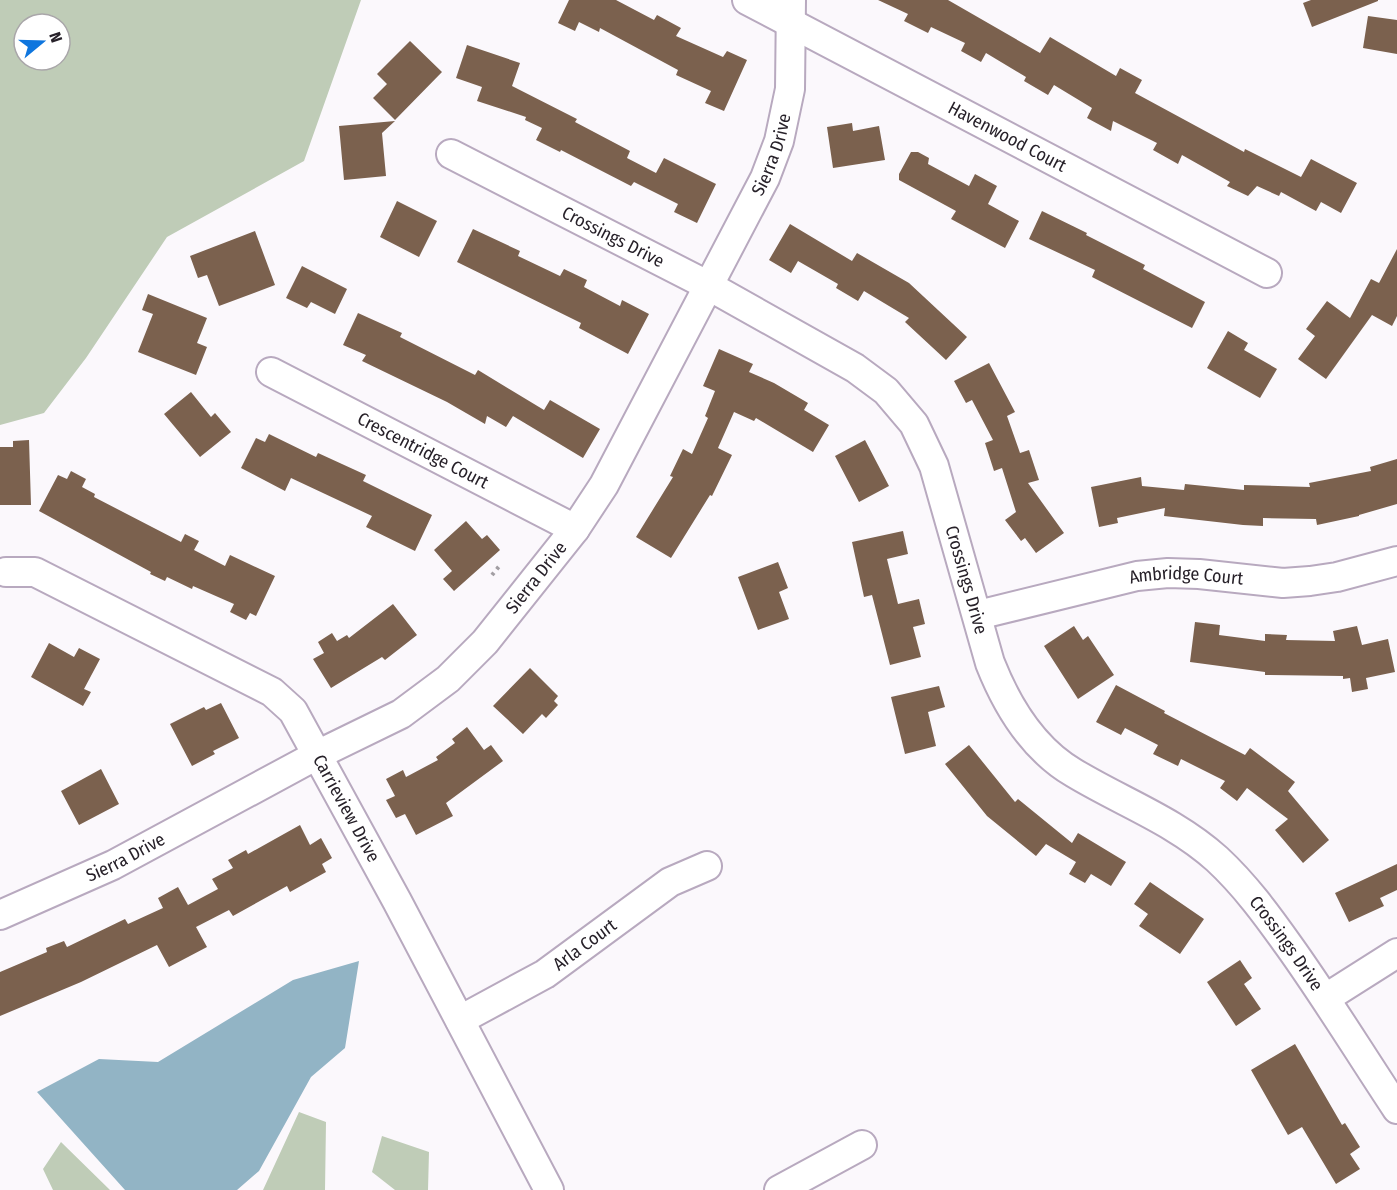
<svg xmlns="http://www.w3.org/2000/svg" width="1397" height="1190" viewBox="0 0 1397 1190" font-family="'Fira Sans Condensed',sans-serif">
<rect width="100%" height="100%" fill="#fbf8fc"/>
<path fill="#bfccb7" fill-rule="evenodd" d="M0,0H361L304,161L167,237L86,358L44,413L0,425ZM24,24H60V60H24Z
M299,1112L326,1122L325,1190H263Z
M382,1136L429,1152L428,1190H395L372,1172Z
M61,1142L110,1190H53L43,1169Z"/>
<path fill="#92b4c5" d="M359,961L345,1048L311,1077L259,1171L237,1190H125L37,1092L99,1059L158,1062L293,980Z"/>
<path fill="#7b614e" d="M569,0H616L654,20L657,15L681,28L676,36L723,57L727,51L747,60L724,111L705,103L711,91L676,75L678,70L600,28L599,32L579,22L575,31L558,23Z
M878,0H948L1040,53L1050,37L1116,76L1120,68L1142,80L1135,93L1244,152L1245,149L1301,177L1311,159L1357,183L1341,213L1321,202L1316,211L1281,192L1279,196L1257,186L1248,196L1227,186L1230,182L1182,155L1178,164L1153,150L1157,143L1113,121L1111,131L1087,118L1092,108L1054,85L1048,95L1024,81L1026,77L986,53L981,62L961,51L965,43L931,27L928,33L904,21L908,14Z
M1311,0H1378V1L1312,27L1303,3Z
M1368,16L1397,20V54L1363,48Z
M410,41L442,72L395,120L373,98L387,84L377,74Z
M467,45L520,63L512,86L577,119L575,122L630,151L627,158L656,173L664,158L716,184L697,223L674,212L678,204L634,182L631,186L561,150L560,152L536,140L542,128L525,120L526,117L477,101L482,87L456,78Z
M395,121L382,133L386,176L344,180L339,126Z
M852,123L853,131L879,126L885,160L833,168L827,127Z
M911,152H918L929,158L928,164L969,186L975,174L997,186L988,204L1019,221L1005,248L951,219L956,211L899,180V174Z
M397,201L437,221L419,257L380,237Z
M1042,211L1087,233L1086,235L1145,265L1143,269L1205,302L1192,328L1092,277L1095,270L1029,239Z
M790,224L852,261L857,253L909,283L967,337L946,360L905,322L909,318L864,291L858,301L836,288L838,284L798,261L791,273L769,260Z
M473,229L520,251L518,256L560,276L564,269L587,280L584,287L620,306L622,300L649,314L628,354L579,328L581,323L457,262Z
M255,231L275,285L219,306L207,275L198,278L190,256Z
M1397,249V316L1392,326L1372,315L1326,379L1298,359L1315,336L1306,329L1327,301L1350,318L1371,279L1379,283Z
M302,266L347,289L335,314L311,302L307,308L286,298Z
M148,294L207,318L197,343L207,347L196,375L138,352L153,314L142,310Z
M358,313L402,333L400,337L475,375L478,370L544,410L550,400L600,429L583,458L513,416L506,427L487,416L485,424L447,402L362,361L366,355L343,345Z
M1228,331L1248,343L1244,350L1277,369L1260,398L1207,368Z
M719,349L753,364L749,372L774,383L808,403L804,410L829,425L813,452L756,418L754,421L734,412L718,448L732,455L712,496L710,495L671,558L636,537L673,477L670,476L683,449L692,454L708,418L705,416L715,391L703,386Z
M989,363L1015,412L1007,416L1020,453L1029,450L1039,480L1028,483L1064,533L1036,553L1025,538L1021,541L1005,520L1016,512L1002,468L994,471L985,443L993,440L972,400L966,403L954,381Z
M191,392L211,417L215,413L231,432L200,457L164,414Z
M269,434L316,457L318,453L366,475L363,481L432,515L415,551L366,527L372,516L291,478L285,491L241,468L256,438L265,442Z
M29,440L31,505H0V447H13V441Z
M865,440L889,486L859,502L835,456Z
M1397,459V504L1359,515V516L1317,525L1316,519L1263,518V526L1243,525L1164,516L1165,508L1117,518L1118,523L1099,527L1091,487L1141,477L1142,486L1184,490L1185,484L1244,490V485L1310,487L1309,483L1371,471L1370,467Z
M71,471L86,479L82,487L95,494L94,497L181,542L185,534L199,541L194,550L225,566L230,555L275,576L256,616L250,613L246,620L230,612L234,604L193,586L192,589L167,577L165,581L150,574L151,572L39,511L58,475L67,479Z
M466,521L482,539L487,535L500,550L454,591L443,579L452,571L434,550Z
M903,531L908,554L887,559L898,604L919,599L925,624L913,627L921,657L890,665L872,595L864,597L852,542Z
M778,562L788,588L779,592L789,619L758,630L738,577Z
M393,604L417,635L385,660L382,657L331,688L313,659L324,653L318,642L332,633L337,641L347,635L349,638Z
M1195,622L1220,625L1219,635L1265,641V634L1287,635L1286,640L1335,641L1333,631L1357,626L1362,645L1388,639L1395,672L1366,678L1368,689L1352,692L1350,678L1343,679V676L1265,675V672L1190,662Z
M1074,626L1083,640L1088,636L1114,675L1078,699L1044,646Z
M49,643L74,657L79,648L100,659L84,689L91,692L83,706L31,677Z
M530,668L558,696L554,701L558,705L546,718L542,714L523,734L493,706Z
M1116,685L1165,711L1164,713L1245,755L1250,748L1295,782L1288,791L1329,840L1303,863L1275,830L1288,819L1247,788L1237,801L1220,788L1225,781L1181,759L1178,766L1153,754L1158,745L1125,728L1121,735L1096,722Z
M939,686L945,707L928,712L936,746L905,754L891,697Z
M221,703L239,738L213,751L215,754L192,766L170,724L204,707L206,710Z
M467,727L484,750L491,745L503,761L446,803L453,816L416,835L405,814L396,818L386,800L395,796L386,779L403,770L406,777L438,760L436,757L455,743L452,739Z
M969,745L1015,802L1018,799L1072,843L1078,833L1126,862L1111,886L1091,874L1085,883L1069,874L1076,862L1046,844L1036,856L987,816L945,764Z
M101,769L119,804L79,825L61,791Z
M300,825L310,845L321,838L332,858L322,864L326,872L290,892L287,886L233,916L229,910L196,927L207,947L169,967L157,945L81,982L0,1016V972L47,952L46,948L64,941L67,947L125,919L128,924L163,908L158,898L178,887L188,905L218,889L212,879L233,868L228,860L246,850L248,854Z
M1397,864V890L1380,898L1384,906L1349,922L1335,893Z
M1150,882L1204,919L1180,954L1139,926L1148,914L1134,904Z
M1240,960L1252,978L1244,984L1261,1009L1236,1026L1207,982Z
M1295,1044L1342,1125L1345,1123L1360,1147L1350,1154L1360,1169L1336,1184L1302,1127L1288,1135L1251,1070Z"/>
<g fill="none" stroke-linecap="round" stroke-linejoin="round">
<defs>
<g id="minor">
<path id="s1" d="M747,0L1267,273"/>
<path id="s2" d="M451,154L709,286L855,368L886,391L914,424L934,466L990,663C1007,706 1033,749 1074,773C1122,802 1175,821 1217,859C1245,885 1267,915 1289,946C1327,999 1361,1055 1397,1109"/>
<path id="s3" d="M271,372L575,529"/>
<path id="s4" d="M6,572H35L272,692L293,711L397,901L549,1190"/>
<path id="s5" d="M978,615L1137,576L1168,573L1199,574L1283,583L1310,581L1337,577L1397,561"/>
<path id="s6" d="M0,915L113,865L317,755L401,714L448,679L485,642L575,529L604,485L765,178L779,141L790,89L791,0"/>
<path d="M1326,998L1397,953"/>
<path id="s7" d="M460,1020L545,974L670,882L707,866"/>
<path d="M779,1190L862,1145"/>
</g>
</defs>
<use href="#minor" stroke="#b8a9bf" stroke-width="32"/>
<path stroke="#a29ea3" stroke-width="4" stroke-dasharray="3 4.5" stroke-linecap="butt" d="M492,575L501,564"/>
<use href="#minor" stroke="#fff" stroke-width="28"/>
</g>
<g text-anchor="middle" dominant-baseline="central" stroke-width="6" stroke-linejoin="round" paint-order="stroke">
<g font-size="18" fill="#272129" stroke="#fff">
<text stroke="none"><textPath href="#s1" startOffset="294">Havenwood Court</textPath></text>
<text stroke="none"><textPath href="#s6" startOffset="1128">Sierra Drive</textPath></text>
<text stroke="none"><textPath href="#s2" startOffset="182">Crossings Drive</textPath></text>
<text stroke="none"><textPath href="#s3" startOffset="171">Crescentridge Court</textPath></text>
<text stroke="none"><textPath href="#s6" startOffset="642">Sierra Drive</textPath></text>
<text stroke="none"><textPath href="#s2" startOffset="704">Crossings Drive</textPath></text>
<text stroke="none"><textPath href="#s5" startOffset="213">Ambridge Court</textPath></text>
<text stroke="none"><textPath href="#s4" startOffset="434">Carrieview Drive</textPath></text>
<text stroke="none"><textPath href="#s6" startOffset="138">Sierra Drive</textPath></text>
<text stroke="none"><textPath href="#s2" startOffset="1208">Crossings Drive</textPath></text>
<text stroke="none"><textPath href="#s7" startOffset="146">Arla Court</textPath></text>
</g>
</g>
<g transform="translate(42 42) rotate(71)"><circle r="28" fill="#ffffff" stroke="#a9a6a9" stroke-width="1.5"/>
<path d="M0-4.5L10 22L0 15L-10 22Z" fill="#0f76de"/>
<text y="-9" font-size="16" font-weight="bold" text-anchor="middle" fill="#272129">N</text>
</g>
</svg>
